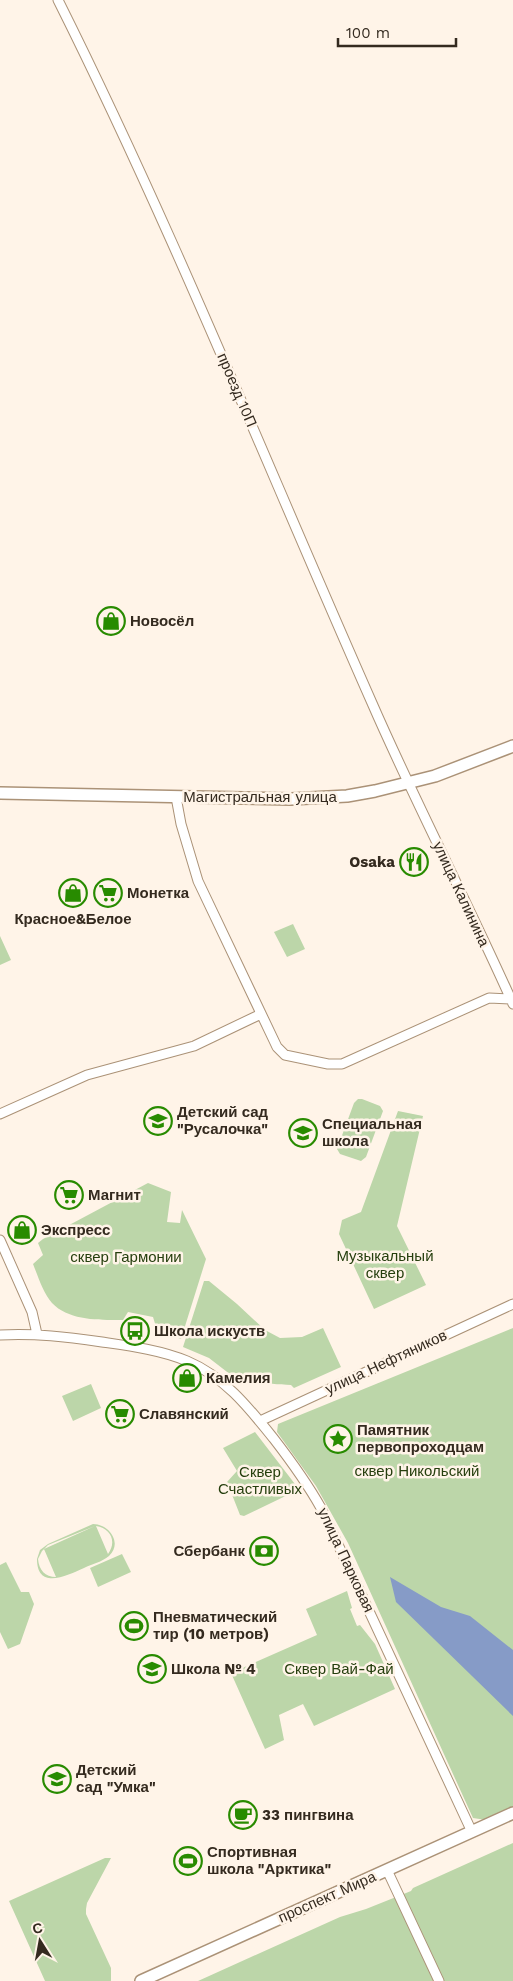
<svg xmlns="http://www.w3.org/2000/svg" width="513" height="1981" viewBox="0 0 513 1981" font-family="'Work Sans',sans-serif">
<rect width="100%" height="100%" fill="#fff4e8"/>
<path fill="#bcd6a9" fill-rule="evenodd" d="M293,924L305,949L287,957L274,932Z
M0,936L11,960L0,965Z
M358,1099H362L380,1106L383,1111L366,1157L361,1161L340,1154L337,1149L354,1103Z
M398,1111L423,1116L397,1226L426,1285L374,1309L339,1234L342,1220L361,1212Z
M148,1183L171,1192L167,1222L180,1223L182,1210L206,1259L181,1339L157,1330L153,1317L128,1312L123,1320C100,1320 69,1321 52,1303C43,1293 38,1276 33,1264L43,1255L38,1243L43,1239Z
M204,1281H209L237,1304L265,1330L280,1338L302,1337L323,1328L341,1367L294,1388L291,1385C278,1385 264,1384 252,1377L248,1383L244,1385L209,1358L183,1347Z
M513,1328V1806L486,1820L473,1818L348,1543L316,1486L277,1432L278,1424Z
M91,1384L101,1408L73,1421L62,1396Z
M255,1432L298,1488V1490L244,1516L240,1515L227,1482L237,1471L223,1448Z
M93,1524C109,1524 123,1543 109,1556C102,1562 92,1564 84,1568C68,1575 37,1591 37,1559L40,1550L48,1544ZM95,1526L44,1549L56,1577C45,1577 39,1570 38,1559L42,1551L48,1545ZM96,1526C111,1528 117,1542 108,1554Z
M122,1554L131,1572L98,1587L90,1568Z
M6,1562L21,1592H29L34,1604L20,1644L8,1649L0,1632V1565Z
M347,1591L352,1608L350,1609L357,1626L360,1625L375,1644L395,1689L314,1726L303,1704L279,1715L284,1740L265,1749L231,1673L317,1635L306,1609Z
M513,1843V1981H198L340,1917L366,1909L411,1891L413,1888Z
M105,1858H111L87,1903L86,1909V1914L111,1968V1981H45L9,1901Z"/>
<path fill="#869bc7" d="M390,1577L441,1607L470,1616L513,1650V1716L396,1602Z"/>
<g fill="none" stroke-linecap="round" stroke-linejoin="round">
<defs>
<path id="minor" d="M58,0C173,230 268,468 372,703C416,804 468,903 513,1004
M176,797L181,824L198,881L277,1047L285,1055L328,1064H342L489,998L511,999
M0,1114L87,1075L194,1046L261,1014
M0,1240L32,1312L37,1334
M0,1335C35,1333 67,1337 102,1342C130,1346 161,1350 187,1361C225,1377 249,1408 274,1439C291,1461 307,1483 321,1508L472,1832
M260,1421L513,1304
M387,1870L439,1981"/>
<path id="major" d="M0,793L291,799L347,796L375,791L435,776L513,746
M141,1981L513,1813"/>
</defs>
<use href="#minor" stroke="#ab9277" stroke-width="11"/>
<use href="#major" stroke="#ab9277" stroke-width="14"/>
<use href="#minor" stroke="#fff" stroke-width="9"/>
<use href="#major" stroke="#fff" stroke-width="11"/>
</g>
<defs>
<symbol id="shop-ring" viewBox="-11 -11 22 22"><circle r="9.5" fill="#fff4e8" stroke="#288b00" stroke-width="1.5"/><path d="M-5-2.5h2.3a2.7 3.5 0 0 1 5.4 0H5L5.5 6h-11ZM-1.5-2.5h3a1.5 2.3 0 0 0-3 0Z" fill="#288b00"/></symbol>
<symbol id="restaurant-ring" viewBox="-11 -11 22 22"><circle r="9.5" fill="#fff4e8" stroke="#288b00" stroke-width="1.5"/><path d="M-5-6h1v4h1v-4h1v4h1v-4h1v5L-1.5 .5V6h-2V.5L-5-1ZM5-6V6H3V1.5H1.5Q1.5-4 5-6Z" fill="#288b00"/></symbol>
<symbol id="supermarket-ring" viewBox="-11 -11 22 22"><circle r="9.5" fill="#fff4e8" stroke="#288b00" stroke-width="1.5"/><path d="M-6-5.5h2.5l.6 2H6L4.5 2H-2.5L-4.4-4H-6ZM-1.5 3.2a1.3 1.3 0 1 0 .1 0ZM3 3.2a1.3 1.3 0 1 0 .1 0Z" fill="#288b00"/></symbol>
<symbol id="school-ring" viewBox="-11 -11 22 22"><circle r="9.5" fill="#fff4e8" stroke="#288b00" stroke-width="1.5"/><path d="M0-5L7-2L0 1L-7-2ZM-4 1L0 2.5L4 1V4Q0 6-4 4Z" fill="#288b00"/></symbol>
<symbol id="bus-ring" viewBox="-11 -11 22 22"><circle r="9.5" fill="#fff4e8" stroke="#288b00" stroke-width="1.5"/><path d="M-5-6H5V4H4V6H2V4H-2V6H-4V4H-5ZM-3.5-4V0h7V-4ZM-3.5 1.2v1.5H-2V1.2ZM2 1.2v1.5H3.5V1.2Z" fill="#288b00"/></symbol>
<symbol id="sight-ring" viewBox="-11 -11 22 22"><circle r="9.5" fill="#fff4e8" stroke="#288b00" stroke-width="1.5"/><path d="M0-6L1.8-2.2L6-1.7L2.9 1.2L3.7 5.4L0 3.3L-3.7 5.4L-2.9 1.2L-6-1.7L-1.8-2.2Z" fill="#288b00"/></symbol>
<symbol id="bank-ring" viewBox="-11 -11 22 22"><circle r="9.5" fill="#fff4e8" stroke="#288b00" stroke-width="1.5"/><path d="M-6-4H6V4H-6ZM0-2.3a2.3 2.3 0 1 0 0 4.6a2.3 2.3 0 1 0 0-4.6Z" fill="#288b00"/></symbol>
<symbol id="stadium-ring" viewBox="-11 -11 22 22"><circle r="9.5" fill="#fff4e8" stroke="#288b00" stroke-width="1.5"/><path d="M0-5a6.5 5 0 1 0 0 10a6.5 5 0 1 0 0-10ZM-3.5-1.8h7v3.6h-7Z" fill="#288b00"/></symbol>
<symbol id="cafe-ring" viewBox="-11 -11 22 22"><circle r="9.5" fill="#fff4e8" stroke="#288b00" stroke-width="1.5"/><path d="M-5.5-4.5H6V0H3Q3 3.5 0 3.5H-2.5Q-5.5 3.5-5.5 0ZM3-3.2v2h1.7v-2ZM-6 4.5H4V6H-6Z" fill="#288b00"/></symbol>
</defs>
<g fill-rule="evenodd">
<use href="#shop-ring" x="95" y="605" width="32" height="32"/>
<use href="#restaurant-ring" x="398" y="846" width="32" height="32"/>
<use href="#shop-ring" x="57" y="877" width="32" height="32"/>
<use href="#supermarket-ring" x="92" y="877" width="32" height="32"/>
<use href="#school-ring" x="142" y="1105" width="32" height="32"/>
<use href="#school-ring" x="287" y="1117" width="32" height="32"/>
<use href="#supermarket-ring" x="53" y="1179" width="32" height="32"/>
<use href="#shop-ring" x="6" y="1214" width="32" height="32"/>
<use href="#bus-ring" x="119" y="1315" width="32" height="32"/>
<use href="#shop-ring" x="171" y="1362" width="32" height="32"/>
<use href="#supermarket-ring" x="104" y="1398" width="32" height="32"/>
<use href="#sight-ring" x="322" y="1423" width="32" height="32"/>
<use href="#bank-ring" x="248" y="1535" width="32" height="32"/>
<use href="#stadium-ring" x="118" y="1610" width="32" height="32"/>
<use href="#school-ring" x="136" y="1653" width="32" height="32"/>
<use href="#school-ring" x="41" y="1763" width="32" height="32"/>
<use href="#cafe-ring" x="227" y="1799" width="32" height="32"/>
<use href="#stadium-ring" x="172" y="1845" width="32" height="32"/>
</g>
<g text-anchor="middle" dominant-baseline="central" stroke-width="5" stroke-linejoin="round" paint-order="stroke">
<g font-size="15" fill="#342a1f" stroke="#fff4e8">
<text transform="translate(237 390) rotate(67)">проезд 10П</text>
<text x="260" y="797">Магистральная улица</text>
<text transform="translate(461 894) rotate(65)">улица Калинина</text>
<text transform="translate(386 1362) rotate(-25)">улица Нефтяников</text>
<text transform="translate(346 1560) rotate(65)">улица Парковая</text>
<text transform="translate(327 1897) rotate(-24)">проспект Мира</text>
</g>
<g font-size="15" font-weight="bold" fill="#342a1f" stroke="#fff4e8" text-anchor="start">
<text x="130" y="621">Новосёл</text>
<text x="395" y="862" text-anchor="end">Osaka</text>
<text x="127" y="893">Монетка</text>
<text x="73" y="919" text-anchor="middle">Красное&amp;Белое</text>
<text x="177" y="1112">Детский сад<tspan x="177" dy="17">"Русалочка"</tspan></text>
<text x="322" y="1124">Специальная<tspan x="322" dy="17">школа</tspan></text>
<text x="88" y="1195">Магнит</text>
<text x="41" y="1230">Экспресс</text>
<text x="154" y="1331">Школа искуств</text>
<text x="206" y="1378">Камелия</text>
<text x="139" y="1414">Славянский</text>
<text x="357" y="1430">Памятник<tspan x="357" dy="17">первопроходцам</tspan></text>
<text x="245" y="1551" text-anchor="end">Сбербанк</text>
<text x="153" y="1617">Пневматический<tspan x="153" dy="17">тир (10 метров)</tspan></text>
<text x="171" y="1669">Школа № 4</text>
<text x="76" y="1770">Детский<tspan x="76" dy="17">сад "Умка"</tspan></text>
<text x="262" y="1815">33 пингвина</text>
<text x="207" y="1852">Спортивная<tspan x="207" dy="17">школа "Арктика"</tspan></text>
</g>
<g font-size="15" fill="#263f0e" stroke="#fff4e8">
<text x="385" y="1256">Музыкальный<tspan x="385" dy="17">сквер</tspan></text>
<text x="126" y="1257">сквер Гармонии</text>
<text x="417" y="1471">сквер Никольский</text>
<text x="260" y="1472">Сквер<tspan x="260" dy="17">Счастливых</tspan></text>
<text x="339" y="1669">Сквер Вай-Фай</text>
</g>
</g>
<g transform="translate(40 1941) rotate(349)" stroke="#fff4e8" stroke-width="4" paint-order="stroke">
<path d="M0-4L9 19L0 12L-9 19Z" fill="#342a1f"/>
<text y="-8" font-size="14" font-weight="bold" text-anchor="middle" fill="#342a1f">С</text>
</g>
<path d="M338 38v8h118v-8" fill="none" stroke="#342a1f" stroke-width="2.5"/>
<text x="346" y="38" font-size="15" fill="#342a1f" stroke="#fff4e8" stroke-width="4" paint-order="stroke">100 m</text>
</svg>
